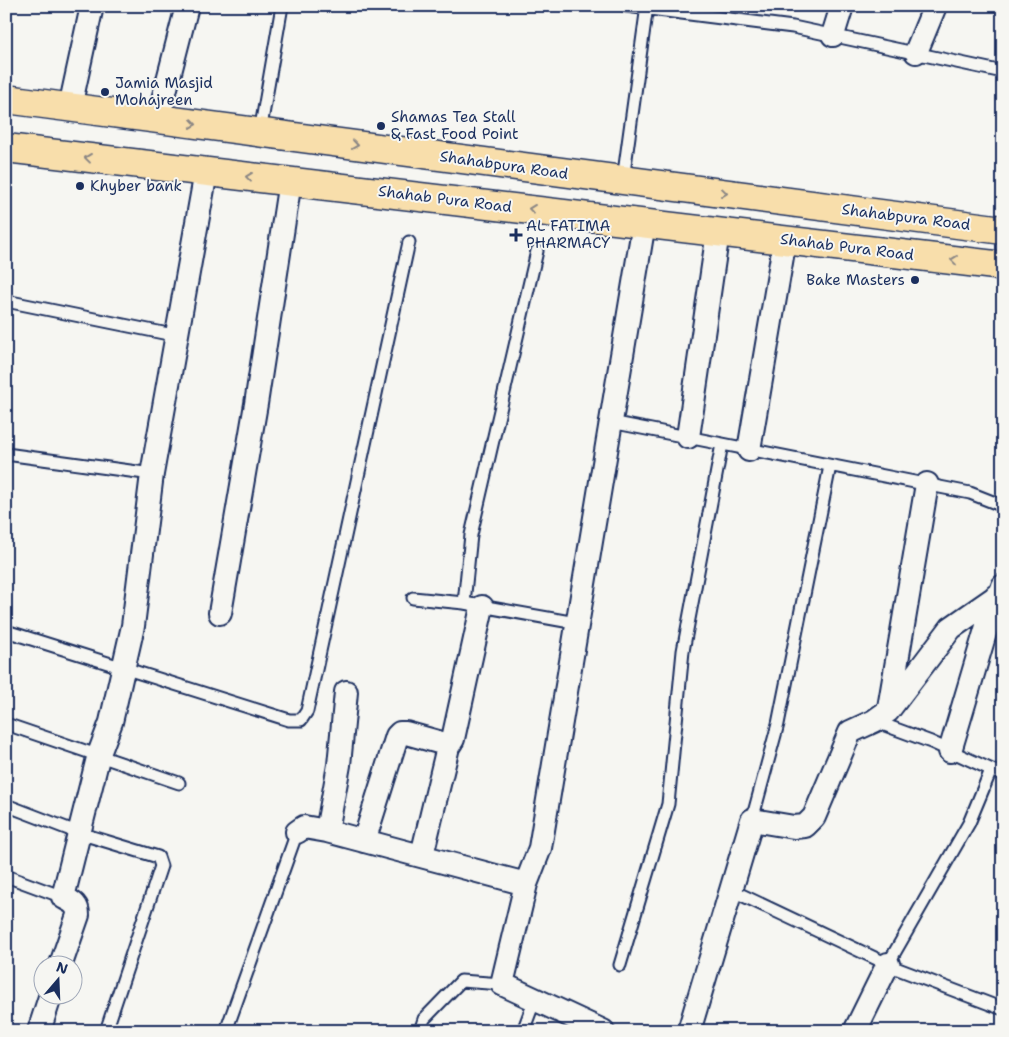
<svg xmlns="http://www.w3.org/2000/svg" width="1009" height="1037" viewBox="0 0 1009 1037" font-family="'Shantell Sans',sans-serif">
<rect width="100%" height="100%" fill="#f6f6f2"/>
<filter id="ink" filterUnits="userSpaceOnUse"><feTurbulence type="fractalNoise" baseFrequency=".02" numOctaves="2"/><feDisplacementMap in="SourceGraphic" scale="10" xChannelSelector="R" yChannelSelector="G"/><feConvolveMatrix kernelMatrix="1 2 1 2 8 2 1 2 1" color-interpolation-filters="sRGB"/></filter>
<g filter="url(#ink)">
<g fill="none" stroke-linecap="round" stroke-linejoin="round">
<defs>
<path id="service" d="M626,6L793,27L1003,72
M260,132L282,6
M623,180L647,6
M6,301L178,336
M611,422L970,493L1003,506
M6,454L152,474
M413,598L464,603L576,623
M464,603L471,535L537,251
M6,631L289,720H301L307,711L409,242
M874,721L931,742L1003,775
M6,724L179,783
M6,805L79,833L158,857L161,866L106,1031
M752,820L778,724L830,466
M6,876L63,897
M731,890L898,969L1003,1009
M888,964L969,823L991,770
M620,965L668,804L683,651L722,444
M226,1031L297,832
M420,1031L424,1019L461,981L502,984
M523,1031L535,999"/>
<path id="minor" d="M833,35L842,6
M916,52L935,6
M70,107L92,6
M158,119L187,6
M688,437L718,232
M749,450L785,239
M220,613L256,404L290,181
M889,708L927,484
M950,751L996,596
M327,831L339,765L346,692
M297,832L304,827L327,831L526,884
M364,841L397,736L400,733H406L449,745
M422,855L448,747L453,739L482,607
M61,964L78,915C78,904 72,902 63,897L99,754L111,722L133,626L152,474L206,172
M39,1031L51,994
M603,1031L502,984L526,884L540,848L644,223
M689,1031L752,820L794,827L805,826L814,817L850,732L874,721L888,711L951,628L1000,594L1003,586
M855,1031L888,964"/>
<path id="primary" d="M6,99L1003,230
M6,148L1003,266"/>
</defs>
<use href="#service" stroke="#1b2f5e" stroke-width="15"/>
<use href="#minor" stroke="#1b2f5e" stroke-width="26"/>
<use href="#primary" stroke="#1b2f5e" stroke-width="31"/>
<use href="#service" stroke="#f6f6f2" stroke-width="11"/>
<use href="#minor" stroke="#f6f6f2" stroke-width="22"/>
<use href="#primary" stroke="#f8deab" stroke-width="28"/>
</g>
<defs><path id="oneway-chevron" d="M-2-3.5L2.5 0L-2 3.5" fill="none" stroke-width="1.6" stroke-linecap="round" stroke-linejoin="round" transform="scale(1.25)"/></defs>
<g stroke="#8a8684">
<use href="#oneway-chevron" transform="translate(193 124) rotate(8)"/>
<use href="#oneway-chevron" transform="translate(355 145) rotate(8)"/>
<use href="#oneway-chevron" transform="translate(88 158) rotate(-173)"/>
<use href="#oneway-chevron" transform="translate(249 177) rotate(-173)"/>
<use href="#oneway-chevron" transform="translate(724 193) rotate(7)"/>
<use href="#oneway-chevron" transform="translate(532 209) rotate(-173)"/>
<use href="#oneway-chevron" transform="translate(954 260) rotate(-173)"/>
</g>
</g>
<g fill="#1b2f5e" stroke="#f6f6f2" stroke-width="2">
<circle cx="105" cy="92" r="5"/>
<circle cx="381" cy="126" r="5"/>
<circle cx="80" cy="186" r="5"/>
<path d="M513.5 227.5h5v5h5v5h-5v5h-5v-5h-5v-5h5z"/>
<circle cx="915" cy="280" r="5"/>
</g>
<g text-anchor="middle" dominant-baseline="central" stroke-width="4" stroke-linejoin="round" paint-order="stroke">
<g font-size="15" fill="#1b2f5e" stroke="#f6f6f2" text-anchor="start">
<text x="115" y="83">Jamia Masjid<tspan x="115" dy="17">Mohajreen</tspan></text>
<text x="391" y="117">Shamas Tea Stall<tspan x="391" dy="17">&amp; Fast Food Point</tspan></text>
<text x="90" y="186">Khyber bank</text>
<text x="526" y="226">AL FATIMA<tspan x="526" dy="17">PHARMACY</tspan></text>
<text x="905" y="280" text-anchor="end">Bake Masters</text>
</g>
<g font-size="15" fill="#1b2f5e" stroke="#f6f6f2">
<text transform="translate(504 165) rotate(8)">Shahabpura Road</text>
<text transform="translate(445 199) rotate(7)">Shahab Pura Road</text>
<text transform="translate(906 217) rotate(7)">Shahabpura Road</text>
<text transform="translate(847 247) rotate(7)">Shahab Pura Road</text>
</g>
</g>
<rect width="1009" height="1037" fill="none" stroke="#f6f6f2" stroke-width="25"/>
<rect x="12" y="12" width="984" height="1012" fill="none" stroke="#1b2f5e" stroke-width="2" filter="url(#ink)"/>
<g transform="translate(58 980) rotate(19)"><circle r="24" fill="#f6f6f2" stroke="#9ea6b7"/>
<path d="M0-4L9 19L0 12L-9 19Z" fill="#1b2f5e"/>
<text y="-8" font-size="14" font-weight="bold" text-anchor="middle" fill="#1b2f5e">N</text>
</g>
</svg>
